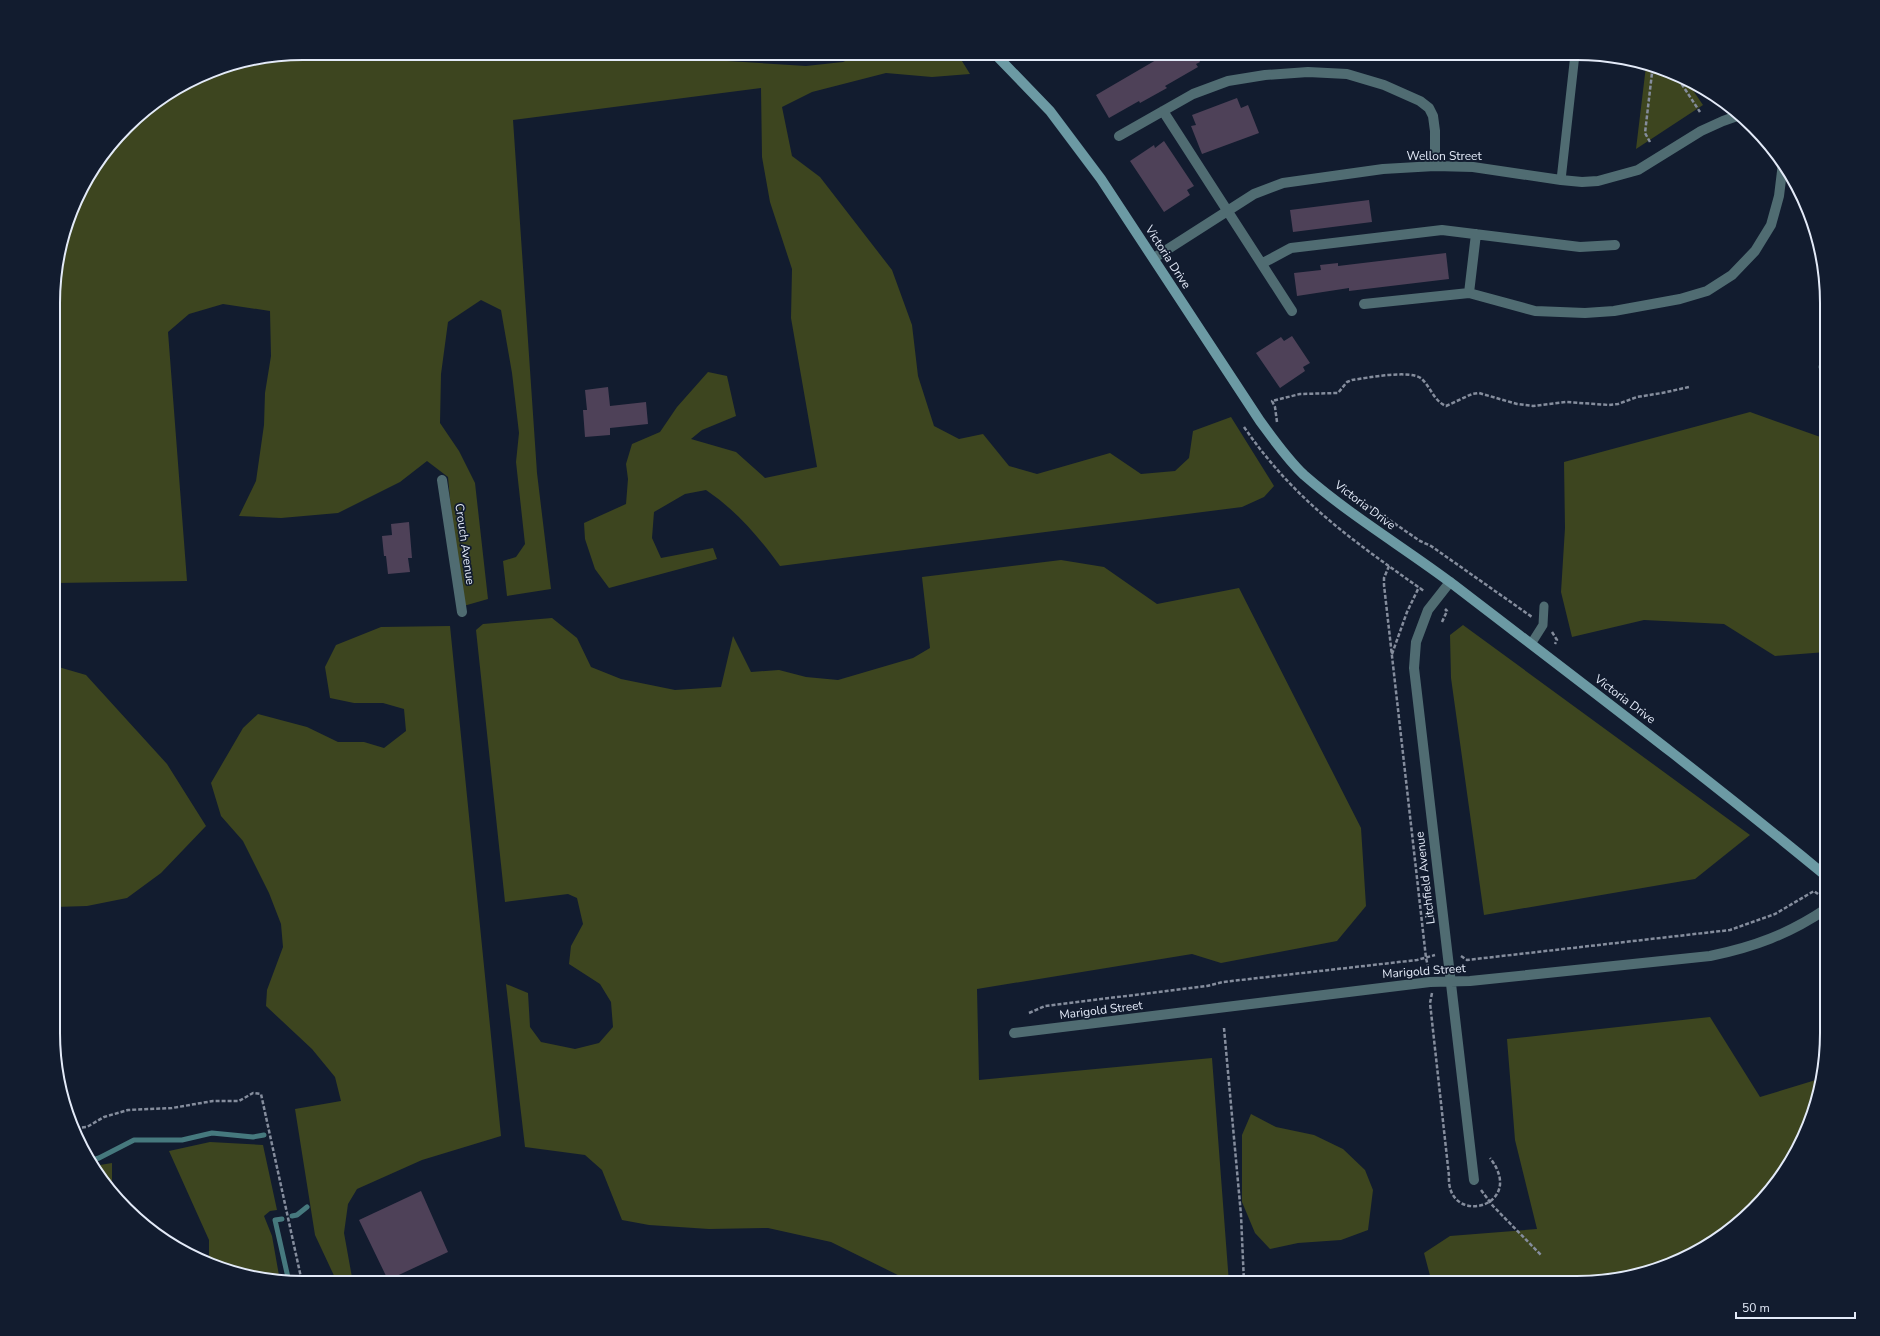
<svg xmlns="http://www.w3.org/2000/svg" width="1880" height="1336" viewBox="0 0 1880 1336" font-family="'Nunito Sans',sans-serif">
<rect width="100%" height="100%" fill="#121c2f"/>
<path fill="#3d451f" d="M303,53H712L713,56L727,61L806,66L843,62L863,53H957L970,74L932,77L886,73L812,92L782,107L792,156L820,177L892,270L912,325L918,376L934,426L959,439L983,434L1009,466L1037,474L1110,453L1141,474L1175,471L1189,458L1193,431L1231,417L1274,486L1264,497L1242,507L780,566C757,535 738,512 706,490L685,494L654,512L652,538L661,558L713,548L717,559L609,588L595,569L585,539L584,523L626,504L628,479L626,464L632,444L660,432L677,407L708,372L727,376L736,416L702,430L691,439L736,452L765,478L817,467L791,318L792,269L770,202L762,157L761,88L513,120L537,473L551,589L507,596L503,561L516,557L525,544L516,462L519,433L512,373L501,310L481,300L448,322L441,374L440,423L459,451L475,483L488,599L460,607L448,477L427,461L400,482L338,513L281,518L239,516L256,481L264,425L265,393L271,356L270,311L223,304L189,314L168,332L187,581L55,583V271L79,192L138,115L208,72Z
M1646,66L1672,72L1686,80L1703,105L1636,149Z
M1750,412L1826,439V652L1775,656L1724,624L1644,620L1572,637L1561,592L1565,528L1564,462Z
M1061,560L1104,567L1157,604L1239,588L1361,828L1366,906L1337,941L1221,963L1192,954L977,989L979,1080L1212,1058L1229,1283H914L831,1242L768,1228L709,1229L649,1225L622,1220L602,1170L585,1155L525,1147L506,984L528,993L530,1027L541,1042L575,1049L599,1043L613,1027L611,1002L600,984L569,964L571,946L583,924L577,898L568,894L505,902L476,630L483,624L552,618L577,638L591,667L621,679L675,690L721,687L733,636L751,672L779,670L806,677L838,680L913,658L930,648L922,577Z
M1463,625L1750,835L1695,879L1484,915L1451,678L1450,635Z
M450,626L501,1136L422,1160L357,1189L348,1204L344,1233L353,1283L337,1282L315,1235L295,1109L341,1101L335,1077L312,1049L266,1006L267,990L283,947L281,924L269,893L243,841L221,816L211,783L243,728L258,714L307,727L338,742H364L384,748L406,731L404,709L383,703H354L330,698L325,667L336,645L381,627Z
M55,666L86,675L167,764L206,826L161,873L127,898L87,906L55,907Z
M1710,1017L1760,1097L1819,1079L1808,1128L1775,1185L1729,1231L1687,1257L1641,1275L1577,1283H1432L1424,1253L1450,1236L1537,1229L1515,1140L1507,1039Z
M1251,1114L1276,1127L1314,1135L1343,1149L1365,1170L1373,1190L1368,1230L1341,1240L1298,1243L1270,1249L1255,1233L1242,1202V1135Z
M210,1142L263,1145L277,1210L270,1211L264,1216L272,1236L280,1281L209,1264V1240L169,1151Z
M112,1163V1181L108,1183L94,1166Z"/>
<g fill="none" stroke-linecap="round" stroke-linejoin="round">
<path stroke="#46797e" stroke-width="5" d="M89,1161L99,1158L134,1140H182L212,1133L253,1137L264,1135
M292,1216L297,1215L307,1207
M282,1219L275,1220L289,1282"/>
</g>
<path fill="#4e4158" d="M1168,53H1195L1200,62L1196,64L1198,67L1165,86L1167,88L1140,103L1139,101L1109,118L1096,95Z
M1237,98L1241,108L1248,105L1259,133L1202,154L1191,126L1196,125L1192,115Z
M1164,141L1194,186L1187,190L1190,195L1164,212L1130,161L1154,145L1155,148Z
M1369,200L1372,222L1293,232L1290,210Z
M1446,253L1449,279L1349,291V288L1297,296L1294,273L1321,270L1320,265L1338,263V266Z
M1292,336L1310,363L1303,367L1305,371L1280,388L1256,353L1281,337L1284,341Z
M608,387L610,406L646,402L648,424L610,428V435L585,437L583,410H587L585,390Z
M409,522L412,558H408L410,572L388,574L386,556H384L382,536L392,535L391,524Z
M421,1191L448,1252L388,1280L359,1220Z"/>
<g fill="none" stroke-linecap="round" stroke-linejoin="round">
<path stroke="#858d9d" stroke-width="2.5" stroke-dasharray="4 2" stroke-linecap="butt" d="M1675,74L1700,112
M1650,142L1645,133L1652,73L1662,70
M1277,422L1275,407L1272,401L1300,394L1338,393L1347,382L1352,380C1367,378 1411,369 1422,379C1431,388 1434,401 1446,406L1472,394L1479,393L1517,404L1533,406L1566,402L1609,405L1618,404L1637,397L1662,393L1689,387
M1244,427C1294,500 1353,541 1424,591
M1340,486L1420,541L1431,546L1532,617
M1389,566L1384,578V585L1426,958L1429,971
M1442,622L1447,611L1445,609
M1552,632L1557,640L1555,644
M1392,654L1407,612L1419,587
M1461,956L1467,960L1730,930L1775,914L1814,891L1822,897
M1432,993L1430,1003L1449,1176C1446,1228 1528,1207 1490,1158
M1029,1013L1045,1006L1207,986L1223,982L1417,960L1435,955
M1224,1028L1241,1215L1244,1283
M76,1128L87,1127L104,1117L128,1110L172,1108L213,1101H239L253,1093L261,1094L302,1282
M1481,1190L1493,1206L1541,1255"/>
<path stroke="#506c72" stroke-width="9" d="M1561,180L1575,54
M1823,367L1826,362
M1531,644L1543,625L1544,606"/>
<path stroke="#506c72" stroke-width="10" d="M1163,111L1292,311
M1119,136L1193,94L1228,81L1265,75L1308,72L1347,74L1384,85L1420,101L1429,108L1433,116L1435,131V166
M1154,258L1254,194L1283,183L1383,169L1435,166L1473,167L1561,180L1582,182L1598,181L1638,170L1701,131L1723,121L1740,115
M1263,263L1291,248L1442,230L1580,247L1615,245
M1469,293L1476,234
M1364,304L1469,293L1535,311L1585,313L1614,311L1680,299L1707,291L1732,275L1755,251L1771,225L1779,196L1783,163
M442,480L462,612
M1450,582L1428,610L1416,642L1414,668L1474,1180
M1014,1033L1430,982L1470,981L1710,956C1754,947 1789,934 1826,909"/>
<path stroke="#6c9aa4" stroke-width="10" d="M994,53L1050,111L1101,179L1260,421C1274,440 1287,459 1304,475C1351,516 1405,548 1454,585C1579,681 1705,776 1826,876"/>
</g>
<g text-anchor="middle" dominant-baseline="central" stroke-width="3.5" stroke-linejoin="round" paint-order="stroke">
<g font-size="12" fill="#e3eaf8" stroke="#121c2f">
<text x="1444" y="156">Wellon Street</text>
<text transform="translate(1168 257) rotate(57)">Victoria Drive</text>
<text transform="translate(1365 505) rotate(37)">Victoria Drive</text>
<text transform="translate(465 544) rotate(82)">Crouch Avenue</text>
<text transform="translate(1625 699) rotate(37)">Victoria Drive</text>
<text transform="translate(1425 878) rotate(-97)">Litchfield Avenue</text>
<text transform="translate(1424 971) rotate(-4)">Marigold Street</text>
<text transform="translate(1101 1010) rotate(-7)">Marigold Street</text>
</g>
</g>
<path d="M0 0H1880V1336H0ZM303 60H1577A243 243 0 0 1 1820 303V1033A243 243 0 0 1 1577 1276H303A243 243 0 0 1 60 1033V303A243 243 0 0 1 303 60Z" fill="#121c2f" fill-rule="evenodd"/>
<path fill="none" stroke="#e3eaf8" stroke-width="2" d="M303 60H1577A243 243 0 0 1 1820 303V1033A243 243 0 0 1 1577 1276H303A243 243 0 0 1 60 1033V303A243 243 0 0 1 303 60Z"/>
<path d="M1736 1312v6h119v-6" fill="none" stroke="#e3eaf8" stroke-width="2"/>
<text x="1742" y="1312" font-size="12" fill="#e3eaf8" stroke="#121c2f" stroke-width="3" paint-order="stroke">50 m</text>
</svg>
